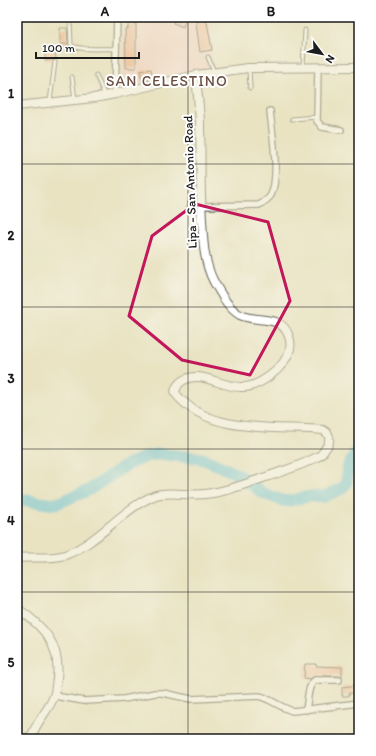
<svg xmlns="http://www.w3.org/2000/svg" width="376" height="756" viewBox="0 0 376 756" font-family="Itim,sans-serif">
<defs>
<pattern id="building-back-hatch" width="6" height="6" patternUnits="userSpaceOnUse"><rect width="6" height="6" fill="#faaf8a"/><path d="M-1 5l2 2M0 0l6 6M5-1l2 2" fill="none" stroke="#d69676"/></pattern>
</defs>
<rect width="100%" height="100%" fill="#fff"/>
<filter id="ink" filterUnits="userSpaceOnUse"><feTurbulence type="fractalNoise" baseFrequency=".025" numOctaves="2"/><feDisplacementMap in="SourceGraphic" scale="8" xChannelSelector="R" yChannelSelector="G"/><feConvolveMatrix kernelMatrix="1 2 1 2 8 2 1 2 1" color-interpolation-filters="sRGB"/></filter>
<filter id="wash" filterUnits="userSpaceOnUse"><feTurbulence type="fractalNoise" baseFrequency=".012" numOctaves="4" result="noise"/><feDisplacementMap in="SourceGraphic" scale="16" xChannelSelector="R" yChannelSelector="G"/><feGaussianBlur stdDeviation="0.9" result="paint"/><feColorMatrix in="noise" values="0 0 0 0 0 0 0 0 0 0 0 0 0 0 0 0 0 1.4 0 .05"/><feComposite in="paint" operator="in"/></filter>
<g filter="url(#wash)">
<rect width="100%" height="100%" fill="#e9e3c2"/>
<path fill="#f7d0cb" d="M124,17H211L213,69L121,88Z"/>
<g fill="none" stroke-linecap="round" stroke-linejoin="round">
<path stroke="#60c2de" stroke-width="12" d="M17,499L51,504L58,503L89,490L125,466L136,461L148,456L160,454L200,458L211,462L237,474L263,493L283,501H289L311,496L323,497L341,489L346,484L348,467L359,446"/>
</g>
<g id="blocks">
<path fill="url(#building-back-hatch)" d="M128,17H136V68H126L125,29H128Z
M176,17H186L183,27L173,23Z
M196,17H205L206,22H207L212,50L200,52L196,23H197Z
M60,28H67L68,44H60Z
M45,50H55L56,59L45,61Z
M151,69L153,79L142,82L140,71Z
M305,664H316V666L342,667V677L339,676H315L310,679L304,678Z
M359,685V694L349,693V696H342V687Z"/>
</g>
</g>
<g filter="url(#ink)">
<use href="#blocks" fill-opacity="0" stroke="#646256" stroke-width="1"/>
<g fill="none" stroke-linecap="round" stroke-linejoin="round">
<defs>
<path id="lane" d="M70,21L71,45C79,51 106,48 117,49
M208,57L214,72
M303,67L305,30
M249,69L250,88
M96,75L105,96
M72,77L75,99
M50,102L55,62
M292,119L317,117
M189,206L192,197L200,189"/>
<path id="street" d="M318,67L317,121L322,127L341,130
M115,94L117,17
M201,206L259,205C264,202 268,200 271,195C280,176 272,132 270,111
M55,696L84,701L124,699L155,693H163L191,699L259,696C271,699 281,708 293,711L359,703
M306,710C308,701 307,686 315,680H339
M17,738L31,736"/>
<path id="secondary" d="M17,106L94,98L115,94L196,75L248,68L359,67
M17,558C33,556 49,560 65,555C100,542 122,508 156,495C170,491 190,496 205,494C226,492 245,484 266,477C283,471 301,466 317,457C320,456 323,453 325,449C331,442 331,434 323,430C275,426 208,435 175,393C176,382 186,377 197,377C210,377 225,387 241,387C251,388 263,381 271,375C280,368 287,360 290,349C291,344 290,338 288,334C280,314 256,323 240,315C228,308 221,294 214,282C204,263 203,241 202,220C200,189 201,158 200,126C200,109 197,92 196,75
M17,608C43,626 61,644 57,678C56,684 56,691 54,696C49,711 34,723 31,739"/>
</defs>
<use href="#lane" stroke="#646256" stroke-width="5"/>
<use href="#street" stroke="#646256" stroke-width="8"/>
<use href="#secondary" stroke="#646256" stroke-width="10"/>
<use href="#lane" stroke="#fff" stroke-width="3"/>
<use href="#street" stroke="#fff" stroke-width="5.5"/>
<use href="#secondary" stroke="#fff" stroke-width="8"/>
</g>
</g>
<path d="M0 0H376V756H0ZM195,204L268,222L290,301L250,375L182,360L129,316L152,236Z" fill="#e9e3c2" fill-opacity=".55" fill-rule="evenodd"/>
<path fill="none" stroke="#c2185b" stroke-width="3" stroke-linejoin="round" d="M195,204L268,222L290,301L250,375L182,360L129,316L152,236Z"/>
<path fill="none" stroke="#1c1c1c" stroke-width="1" stroke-opacity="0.55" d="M188,17V739M17,164H359M17,307H359M17,449H359M17,592H359"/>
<g text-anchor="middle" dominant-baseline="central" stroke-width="4" stroke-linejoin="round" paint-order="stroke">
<g font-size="13" fill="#1c1c1c" stroke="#fff">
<text transform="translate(190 182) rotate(-92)">Lipa - San Antonio Road</text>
</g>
<g font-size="15" letter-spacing="1" fill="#6a4f42" stroke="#fff">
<text x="167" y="81">SAN CELESTINO</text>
</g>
</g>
<rect width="376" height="756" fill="none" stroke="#fff" stroke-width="44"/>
<g transform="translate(322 54) rotate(122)" stroke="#ffffff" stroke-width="3" paint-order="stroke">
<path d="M0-3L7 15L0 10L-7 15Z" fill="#1c1c1c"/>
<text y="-6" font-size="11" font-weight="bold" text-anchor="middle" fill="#1c1c1c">N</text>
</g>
<path d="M36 52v6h103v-6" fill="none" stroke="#1c1c1c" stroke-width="2"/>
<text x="42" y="52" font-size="12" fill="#1c1c1c" stroke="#ffffff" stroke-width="3" paint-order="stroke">100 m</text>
<rect x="22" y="22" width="332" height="712" fill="none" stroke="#1c1c1c" stroke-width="1.5"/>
<g font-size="13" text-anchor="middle" font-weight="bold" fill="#1c1c1c">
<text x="105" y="16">A</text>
<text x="271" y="16">B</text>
<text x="11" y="98">1</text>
<text x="11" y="240">2</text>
<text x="11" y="383">3</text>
<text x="11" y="525">4</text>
<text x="11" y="667">5</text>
</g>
</svg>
